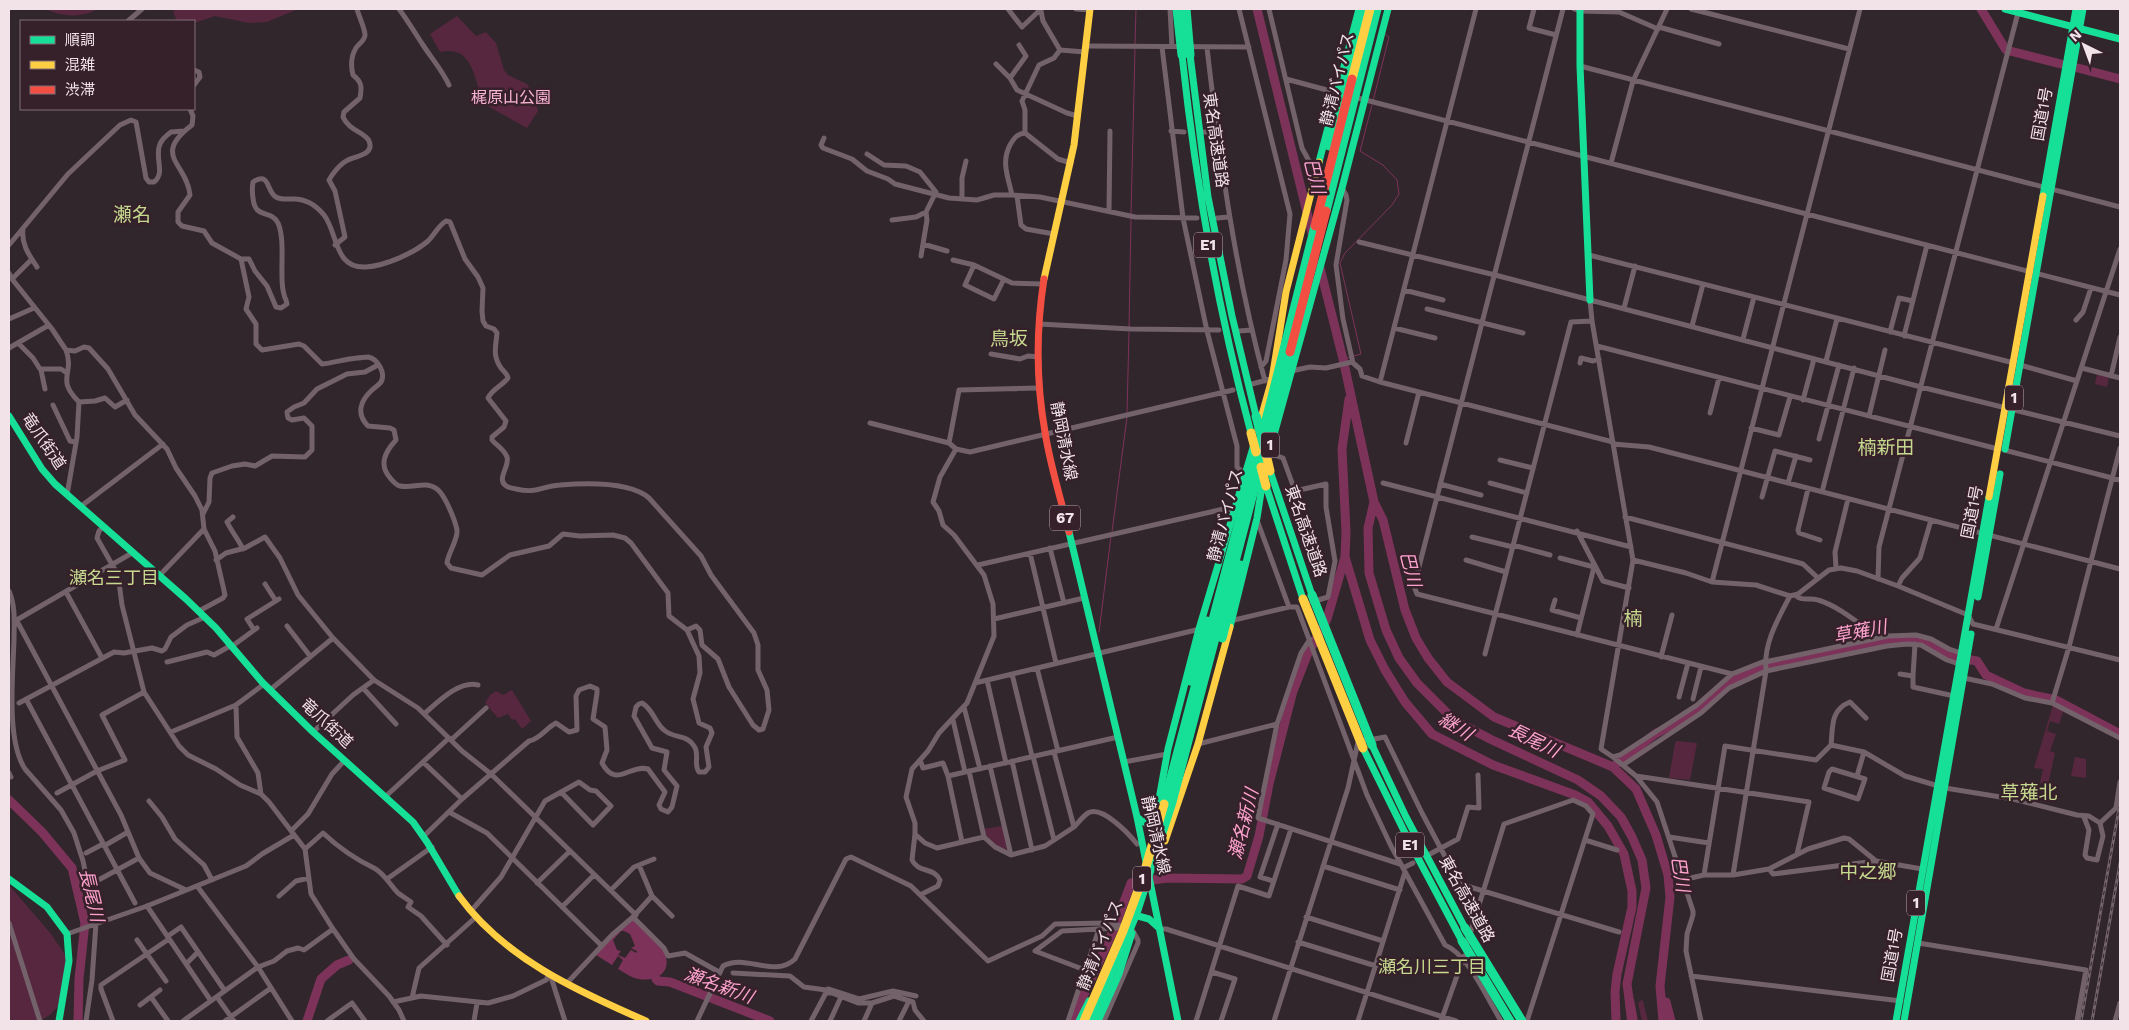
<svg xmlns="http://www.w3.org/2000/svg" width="2129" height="1030" viewBox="0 0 2129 1030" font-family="'Work Sans','Noto Sans JP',sans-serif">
<rect width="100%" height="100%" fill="#31262b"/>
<path fill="#572740" d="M46,9H98C82,18 62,17 46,9Z
M175,9H298L267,22L249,23L215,16L194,23L177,21L173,12Z
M457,16L476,36L486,32L496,43L504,70L508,75L527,84L535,98L538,111L527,128L484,104C474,81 474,44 440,52L430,34Z
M2097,374L2109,377L2107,387L2095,384Z
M512,690L531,721L522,729L515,719L512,720L508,714L498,718L485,703L490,695L496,691L503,695Z
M2053,705L2064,709L2059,724L2050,721L2047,731L2056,734L2050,751L2055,753L2048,785L2040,783L2043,769L2034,768Z
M1677,741L1697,743L1690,780L1669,778L1675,743Z
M2075,757L2086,759V778L2071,776Z
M1002,826L1008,848L1005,850C996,846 986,840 984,829Z
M9,885L51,934L66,956L61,1003L51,1014L40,1021H9Z
M1641,1000L1643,1001L1648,1021H1642L1638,1003Z"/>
<path fill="#7d3359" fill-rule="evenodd" d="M633,919C641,927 661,943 665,954C672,973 656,982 639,979C631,978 624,972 618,969L623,960L618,956L612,965L596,955L612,936ZM621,931H624L630,934L635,946L631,948L637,951L636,953L631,950L625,958L618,955L621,951L617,950L613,940Z
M1634,999L1638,1021H1627L1625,1002Z"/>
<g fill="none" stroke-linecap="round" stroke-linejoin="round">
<path stroke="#7d3359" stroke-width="1" d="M1135,45L1136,9
M1373,101L1389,37L1385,34
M1131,215L1135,49
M1129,328L1131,219
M1354,356L1361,354L1340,263L1345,253L1392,205L1399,194L1397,180L1383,165L1360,151L1372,105
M1343,359L1350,357
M1127,413L1129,332
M1112,532L1127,417
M1099,632L1111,536"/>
<path stroke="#7d3359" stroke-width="9" d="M1257,9L1313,237
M1981,9L2006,50L2061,64
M2078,68L2120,79
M1319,264L1343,359L1374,502L1383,520L1405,610L1416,638L1428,658L1447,682L1494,717L1613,767L1636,789L1656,835L1668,875L1670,897L1660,986L1663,1021
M1349,399L1342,449L1346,532L1345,557L1370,640L1385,670L1405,702L1432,734L1493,765L1575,795L1588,802L1608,826L1624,854L1632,891V907L1617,974L1615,992L1616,1021
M1374,502L1368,528L1369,573L1386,630L1399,658L1417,683L1454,720L1490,739L1578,780L1601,796L1621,817L1632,837L1642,860L1646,888L1627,984L1632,1021
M1613,767L1655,734L1698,711L1734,680L1760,668L1886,641L1913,639L1929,643L1954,657L1977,661L1986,675L2024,693L2056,700L2120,734
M9,800L42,832L72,868L85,923L79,979L78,1021
M656,979L658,981L670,982L770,1021
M1666,1002L1671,1021
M307,1021L321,979L337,965L349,960
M1072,1021L1113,931L1131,883L1167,878L1242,879L1247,876L1259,836L1269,784L1293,691L1308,653L1327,619L1345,557"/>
<path stroke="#73626a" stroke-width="5" d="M399,9C408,21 415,33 423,45C432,59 442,70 449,85
M1008,9L1022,27L1041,9
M1076,9L1090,10
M1170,9L1172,47
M1239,9L1290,214L1286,260L1266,361L1261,367
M1269,9L1302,148L1309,161L1329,178
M1534,9L1529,28L1556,35
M1563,9L1414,586L1417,594L1732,674L1765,661
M1574,9L1580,11L1619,12L1658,29
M1691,9L1849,49
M1041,11L1043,21L1060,50
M128,21L142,9
M1659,27L1719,44
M1086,46L1249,47
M1162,47L1183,218L1207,331L1237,446V467L1246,475
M1207,48C1220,160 1235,272 1265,381
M996,64L1010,78L1017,90L1067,113L1078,116
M1580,66L2120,207
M194,70L199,72L200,77L194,85
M1010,78L1026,56L1019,45
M1286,79L1338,93
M1354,97L2120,295
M190,109L193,116L192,125C151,156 187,163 190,195L178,212V222L182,226L204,231L212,243L241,259L249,297L246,309L256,324V344L262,350L299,344L304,346L322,364C333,363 345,359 357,358C360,358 365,357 368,357C378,359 386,373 381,382C379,385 375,387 372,390C360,401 356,414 368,426L390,428L394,430L396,440C385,452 378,465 391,479C394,482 396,485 400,486C413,489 425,480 437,489C445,495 455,520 457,530C458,540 448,553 447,563L451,568L482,575L510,555L549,546L563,534L580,536L613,535L625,538L631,543L668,593L669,616L687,630L699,656L700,673L693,699L699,723L710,728L712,733L706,747L709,767L705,772H699C693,764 700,754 694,746C687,734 674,739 664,730C655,723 653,709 642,703L639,704L636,707L634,716L652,748L667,752L664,770L677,786L672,807L668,812L661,809L659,805L665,792L648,769C629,764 616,789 602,763L607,750L605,727L593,719L597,693V689L590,686L579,690L576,696L577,730L569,732L556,723C546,728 540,739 529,741L462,799L425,835
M1171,131L1184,132
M1204,132H1216
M1025,133V110L1022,101L1039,65L1054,58L1060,50L1085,52
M824,138L821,145L823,148L852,159L867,171L888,179L895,184L949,198L977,200L994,195H1012L1040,197L1135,217L1197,218
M867,154L884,165L906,166L920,172L936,192L926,212L927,220L921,256
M1611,163L1633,81L1667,9
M1342,188L1346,195L1347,200L1336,265L1343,319L1353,363
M1012,195C1008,177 1001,162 1010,145C1014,138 1017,134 1025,133L1058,159L1071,163
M1017,196L1021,225L1026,229L1054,234
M962,199V178L966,161
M1109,211L1110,131
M1217,218L1229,217
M892,220L916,217L926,212
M23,229C21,244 29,255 37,267
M1359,242L1495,275L1921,387L2120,436
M923,244L947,251
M9,245L68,174L120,125L131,120L136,122L146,178L149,182H154C166,173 154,157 160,144C162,139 167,135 171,132L184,131
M335,245L345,237L335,191L329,180C332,174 341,163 348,160C355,156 375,155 369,141C365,132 349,131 343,117L344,112L360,98C362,87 362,82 353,75C351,67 351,56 356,48C358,44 365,41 365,35C365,28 359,17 357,9
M1589,255L2014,363
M241,259H249L255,271L267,286L276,307L281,308L287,304L286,300C277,282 287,244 278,223C271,209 255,220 253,198C252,192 252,188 253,182C270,171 266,191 276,197C281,200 286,199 291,199C305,198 316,205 324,215C338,233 334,269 366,267C385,266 414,253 428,241C435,234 438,226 446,221L450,222L465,259L478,277L483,288L482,311L483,321L486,326L494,329L497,333C496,346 492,355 501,368C504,372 507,373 508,378C502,386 492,389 488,398L506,421L504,427L492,437V440C497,446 504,449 507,457C510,466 497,478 505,485C508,488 512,488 516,489C538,494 541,486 560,485C585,483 629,481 649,498L701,556L711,575L754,633L758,645V670L767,690L769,710L763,729L759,730L753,725L729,687L718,659L702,645L700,630L696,626L687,630
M953,260L974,265L1012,283L1043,284
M974,265L965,285L994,299L1004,279
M9,273L12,279L52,329L66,350L75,351L84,347L89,348L108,369L135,415L167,449L176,468L195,496L202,510L204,529L215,551L225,595L223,598L199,611
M12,279L32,259
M1404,290L1443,300
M1590,300L1592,321L1633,560L1601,749L1613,757L1636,776L1657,802L1693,911V915L1687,934L1686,951L1701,1021
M1624,308L1635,266
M1427,309L1523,333
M9,319L34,308
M2076,320L2083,312L2091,288
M1039,324L1131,329L1219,330
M1692,326L1703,284
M1394,328L1435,338
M1239,331L1251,330
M1890,332L1899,298L1913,301
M1904,336L1927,245
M1743,339L1754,297
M18,343L33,358L40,369H61L67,373
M1597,346L1998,449
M9,348L49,325
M66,350C75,375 55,378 79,402L77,437L67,495
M991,354L1020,359L1028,356L1039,357
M1826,361L1837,319
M1580,363L1581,358L1593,361L1599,359
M2020,365L2077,381
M2082,368L2120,378
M41,370L45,389
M1291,371L1310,367L1326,368L1352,362L1360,369L1362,376L1380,382L1613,442
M2111,376L2120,337
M1380,382L1476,9
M1252,384L1274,378
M1803,400L1814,359
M79,402L95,401L105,398L115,407L127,400
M53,405L70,441L75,442
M1710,413L1719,378
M1869,416L1885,350
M870,423L949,443L956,449L970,452L1233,390
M1751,428L1779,435L1790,397
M1819,439L1839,365
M949,443L959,390L1039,388
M1406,443L1419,392
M1613,444L1649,447L2120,569
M2004,450L2120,480
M1269,453L1283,458L1295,491L1326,484V507L1335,561L1328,597L1312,602
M1500,460L1533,468
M1383,483L1631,547
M1490,483L1527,493
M1788,483L1796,456
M1440,484L1481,495
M1808,489L1798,530L1799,533L1820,540
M1822,492L1854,368
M1762,497L1775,451L1810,460
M80,507L163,444
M203,514L209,502L210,478L212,473L232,466L245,464L255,466L272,456L305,457L312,450V426L304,418L292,420L288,418L287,412L294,407L304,403L317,389L347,374L365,372L378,365
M233,517L227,522C232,532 238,539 243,549
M1625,517L1796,562L1803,564L1818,578
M1257,520L1289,607
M103,527L99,531L97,538L118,575L122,605L144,692L179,746L188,755L216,769L240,785L261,794L269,802L305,849L311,894L333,929L354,959L389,996L399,1010L404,1021
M1577,531L1603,581L1629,588
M1472,537L1513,547
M1513,545L1550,555
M1050,548L1064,603
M1030,553L1056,663
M1560,558L1594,567L1577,635
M216,560L226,553L245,548L265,537L280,558L298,595L333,638
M1466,560L1506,572
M1633,560L1686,573L1712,582L1756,585L1790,596L1798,594L1829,570L1841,568L1857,571L1898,586L1968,615L1973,624L2120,660
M978,565L1228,508L1234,512
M1836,568L1835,552L1848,499
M158,577L204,529
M1878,579L1879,547L2019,9
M1712,582L1860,9
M265,584L276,601
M1898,586L1902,578L1920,558L1931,520
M9,591C16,607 14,624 14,640C13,675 6,740 25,769L61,810L74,833L83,861L96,923L92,980L86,1021
M66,592L102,658
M1795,595C1803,602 1809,597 1818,600C1835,605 1852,618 1867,629L1861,641
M1555,600L1552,610L1581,618
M994,619L1084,598
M15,621L18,623L121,815L139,858L150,873L186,890
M15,621L132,553
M1230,621L1289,607H1297L1367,795L1391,846L1445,945C1468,954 1488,1000 1501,1021
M287,626L310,656
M1996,629L2120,249
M254,630L247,619L279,599
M231,647L257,628
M1485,654L1571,322L1592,321
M1661,657L1672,615
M167,662L207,652L214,655L230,646
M1765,662L1888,636L1916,635L1931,639L1949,649L1961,653
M1037,668L1058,751
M1012,674L1032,756
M1900,674L1913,676V687L1954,696
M1913,676L1915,644
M1964,678L1992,684L2025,698L2052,703L2120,738
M987,680L1006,763
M975,683L1200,629
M363,688L396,724
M270,690L333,638L374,680L418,708L462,751L491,774L636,915
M1679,697L1688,663
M26,699L135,903
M1693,699L1701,667
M19,703L114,652L124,653L152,648L162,651L165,649L171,637L187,625L205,617
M2052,703L2069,647L2120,448
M236,705L237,737L258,773L261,794
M964,707L980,769
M424,714C437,703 459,680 478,685
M953,720L965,772
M1277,724L1301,653L1310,639
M171,732L236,705L264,684
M313,732L353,695L374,680
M451,740L486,708
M1198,744L1277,724L1258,818L1400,864
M1831,745C1833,727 1830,710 1850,702L1866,718
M1033,756L1054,840
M1613,757L1620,755L1697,705L1732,674
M920,760L923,768L943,763L948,776
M1012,761L1032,850
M423,762L462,799
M1124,762L1167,754
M1623,765L1701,713L1729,688L1766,671L1887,646L1907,644L1921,645L1947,660L1959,664
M990,766L1011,855
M1832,769L1865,779L1858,799L1824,788L1829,772Z
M969,771L984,837
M9,773L11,777
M1636,776L1809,802L1797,854
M1857,776L1864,752
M57,793L97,771L125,760L102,715L144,692
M385,797L449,738
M149,801L162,817L175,839L204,865L212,880
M449,812L487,833L602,946
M2100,823L2116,808L2120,782
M1074,827C1078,823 1083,816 1088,813C1102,805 1129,834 1137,844
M291,831L308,814L332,774L345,760
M915,834L925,843L937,848L984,837L995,847L1011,855L1045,846L1074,827L1054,752
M1669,837L1709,843
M1585,840L1617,850
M962,842L948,776L1118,737
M104,846L128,832
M305,849L323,833C338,847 355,859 374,868C384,873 390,885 398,893C402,896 407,899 411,902L408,907L421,916L447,945
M86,853L103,844
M1430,854L1458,839L1468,807L1479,808L1478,775
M639,865L652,896L672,916
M1323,866L1400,890
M1403,868L1413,863
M1769,869L1773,874L1876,861
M1704,875L1725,746L1816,760L1831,745L1864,752L1905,776L1945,788L2013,799L2077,815L2089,816L2100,823L2103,836L2097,860L2087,858L2085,855L2089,830L2084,817
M1733,875L1766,671C1763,644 1778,619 1790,596
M387,879L432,847
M1682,880L1704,875H1733L1769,869L1808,849L1844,838L1849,839L1876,861L1922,869
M1273,881L1260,877L1278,824
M93,883L139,858
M537,883L570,851
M1460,884L1619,932
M197,886L258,967L292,1021
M611,890L634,867L654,859
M920,895L938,886L940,880C934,867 918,873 912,860L915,834V823L906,797L912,769L928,751L939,733L967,703L994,636L993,604L984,575L954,535L943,525L939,511L933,502L940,477L956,449
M279,896L296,881L309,878
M147,906L211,1001
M562,907L594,875
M471,911L501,877L545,801L579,782L590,790L596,791L611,806L593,825L561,792
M633,917L664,948L668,956L685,953L719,972
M1306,917L1383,941
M9,923L40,1021
M1160,929H1166L1456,1021
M67,934L147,906L246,866L262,854L294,835
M168,936L181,927L225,991
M137,940L166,981
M1298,942L1376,966
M1918,943L2086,970L2077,1021
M1466,947L1504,824L1573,800L1586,806L1593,814L1527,1021
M186,964L198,952
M1085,970L1035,951L1062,931L1117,928
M1212,972L1235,979L1221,1021
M733,973L790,976L804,987L826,990
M1691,976L1901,1001
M567,983L612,935L633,917L652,896
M825,993H832L858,1003H872L894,996L913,1002L915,1010L924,1021
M151,997L168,1021
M217,997L234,1021
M412,998L419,968L476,917
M393,1002L421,996L488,1003L513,996L546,980L550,974L565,1021
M140,1005L160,990
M113,1021L101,989V985L169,939
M183,1021L258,967L274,961L287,951L298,948L304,950L333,929
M225,1021L271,988
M327,1021L352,1003L365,1021
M474,1021L477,1003
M697,1021L723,966C746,953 774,979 795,959L846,859L851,857L911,886L988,961L1042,936L1055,924L1107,923L1121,926
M811,1021L828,989L859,999L893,991L916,996
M830,1021L841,997
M864,1021L872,1003
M899,1021L909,1001
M1068,1021L1099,929
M1104,1021L1138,943V940L1133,931
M1196,1021L1238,886L1269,896L1291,829
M1274,1021L1348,788L1358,742L1385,737L1422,813L1475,913
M1358,1021L1405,872
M1441,1021L1464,956
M2115,1021L2120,1003"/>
<path stroke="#16e098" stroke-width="7" d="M1580,9V66L1590,300
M2005,9L2120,39
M1182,55C1196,185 1217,307 1251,433
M1190,55L1208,197L1232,316L1256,416
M1319,162L1359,9
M2043,196L2076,9
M9,416L42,469L55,484L186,599L216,628L262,682L313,732L413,822L427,842L459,896
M2005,449L2083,9
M1267,460L1342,188L1388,9
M1270,471L1312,595
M1266,486L1303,599
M1069,532L1137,817L1178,1021
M1978,597L2000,474
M1230,627L1257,518L1264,473
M1372,745L1406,817L1465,928
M1363,748L1411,845L1462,941
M1137,817L1147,824H1155
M1154,827L1168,749L1199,629L1255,441
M9,879L47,907L67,934L69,961L59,1021
M1138,916L1149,919L1160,929
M1079,1021L1089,1001
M1098,1021L1119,974L1132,933
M1896,1021L1989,497
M1904,1021L1971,634"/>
<path stroke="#ffcf43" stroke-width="7" d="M1044,279L1074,145L1090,9
M1258,429L1272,379L1286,292L1319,162
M1989,497L2043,196
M1165,841L1198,744L1230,627
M459,896C504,958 577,991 646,1021"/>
<path stroke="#f24e42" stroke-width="7" d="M1044,279C1036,330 1036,381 1045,432C1050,465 1061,499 1069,532"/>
<defs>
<path id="rail" d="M2081,1021L2120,803
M2092,1021L2120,863"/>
</defs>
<use href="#rail" stroke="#72646b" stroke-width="3"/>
<use href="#rail" stroke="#36212b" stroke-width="1" stroke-dasharray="4" stroke-linecap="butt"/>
<path stroke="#16e098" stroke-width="9" d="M1177,9L1182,55
M1186,9L1190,55
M1329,146L1364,9
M1326,211L1377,9
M1256,416L1261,435
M1312,595L1372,745
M1222,638L1241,565
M1190,681L1207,621
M1164,804L1270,405L1315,226
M1465,928L1522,1021
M1462,941L1510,1021
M1091,1021L1136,913L1172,802L1290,352"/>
<path stroke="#ffcf43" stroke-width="9" d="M1352,79L1370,9
M1251,433L1256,452
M1265,450L1270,471
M1261,467L1266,486
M1303,599L1363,748
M1084,1021L1123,931L1143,877L1164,804"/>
<path stroke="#f24e42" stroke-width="9" d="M1315,226L1352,79
M1290,352L1326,211"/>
</g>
<g text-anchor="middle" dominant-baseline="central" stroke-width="5" stroke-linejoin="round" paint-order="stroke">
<g fill="#36212b" stroke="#baa9b0" stroke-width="1">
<rect x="1194" y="232.5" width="28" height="25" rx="4"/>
<rect x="2005" y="385.5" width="18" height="25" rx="4"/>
<rect x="1261" y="432.5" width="18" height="25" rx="4"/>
<rect x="1050" y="505.5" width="30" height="25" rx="4"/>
<rect x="1396" y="832.5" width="28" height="25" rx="4"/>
<rect x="1133" y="866.5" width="18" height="25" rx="4"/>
<rect x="1907" y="890.5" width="18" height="25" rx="4"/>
</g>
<g font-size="15" font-weight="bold" fill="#f2e3e9">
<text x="1208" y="245">E1</text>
<text x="2014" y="398">1</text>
<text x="1270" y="445">1</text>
<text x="1065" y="518">67</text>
<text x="1410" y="845">E1</text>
<text x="1142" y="879">1</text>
<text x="1916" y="903">1</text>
</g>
<g font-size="16" fill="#f2e3e9" stroke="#36212b">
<text transform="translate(1337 79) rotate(-76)">静清バイパス</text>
<text transform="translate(2042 114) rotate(-80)">国道1号</text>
<text transform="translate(1216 140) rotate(82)">東名高速道路</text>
<text transform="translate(44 441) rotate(56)">竜爪街道</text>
<text transform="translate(1064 441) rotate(79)">静岡清水線</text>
<text transform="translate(1972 512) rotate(-79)">国道1号</text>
<text transform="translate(1225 515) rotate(-75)">静清バイパス</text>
<text transform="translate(1306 531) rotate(71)">東名高速道路</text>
<text transform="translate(327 723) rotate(43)">竜爪街道</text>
<text transform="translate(1156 835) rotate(77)">静岡清水線</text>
<text transform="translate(1467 899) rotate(61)">東名高速道路</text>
<text transform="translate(1100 945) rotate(-68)">静清バイパス</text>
<text transform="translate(1892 955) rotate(-80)">国道1号</text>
</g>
<g font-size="16" fill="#fab4d4" stroke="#36212b">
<text x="511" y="97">梶原山公園</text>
</g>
<g font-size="18" font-style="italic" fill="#fea3ce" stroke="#36212b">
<text transform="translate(1315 176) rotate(76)">巴川</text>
<text transform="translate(1411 569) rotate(76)">巴川</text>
<text transform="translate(1860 631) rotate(-11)">草薙川</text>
<text transform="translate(1456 726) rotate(32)">継川</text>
<text transform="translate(1534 740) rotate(26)">長尾川</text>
<text transform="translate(1243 824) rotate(-76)">瀬名新川</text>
<text transform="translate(1681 874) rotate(81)">巴川</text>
<text transform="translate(92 895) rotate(77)">長尾川</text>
<text transform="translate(719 985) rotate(20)">瀬名新川</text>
</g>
<g font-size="18" fill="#c6d98e" stroke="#36212b">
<text x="114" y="577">瀬名三丁目</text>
<text x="1432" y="966">瀬名川三丁目</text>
</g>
<g font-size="19" fill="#c6d98e" stroke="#36212b">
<text x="132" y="214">瀬名</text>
<text x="1009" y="338">鳥坂</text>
<text x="1886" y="447">楠新田</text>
<text x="1633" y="618">楠</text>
<text x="2029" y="792">草薙北</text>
<text x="1868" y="871">中之郷</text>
</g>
</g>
<rect width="2129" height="1030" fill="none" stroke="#f2e3e9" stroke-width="20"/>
<rect x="20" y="20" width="175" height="90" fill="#36212b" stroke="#816f77"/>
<rect x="30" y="36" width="25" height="8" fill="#16e098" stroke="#816f77"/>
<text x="65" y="45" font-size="15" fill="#f2e3e9">順調</text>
<rect x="30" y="61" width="25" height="8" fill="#ffcf43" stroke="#816f77"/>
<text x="65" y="70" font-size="15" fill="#f2e3e9">混雑</text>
<rect x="30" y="86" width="25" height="8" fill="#f24e42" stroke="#816f77"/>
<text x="65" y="95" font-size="15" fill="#f2e3e9">渋滞</text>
<g transform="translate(2084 45) rotate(318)" stroke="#36212b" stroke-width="4" paint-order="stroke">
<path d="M0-4L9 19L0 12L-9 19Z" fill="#f2e3e9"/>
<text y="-8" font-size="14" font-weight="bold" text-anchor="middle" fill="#f2e3e9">N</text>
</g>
</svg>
